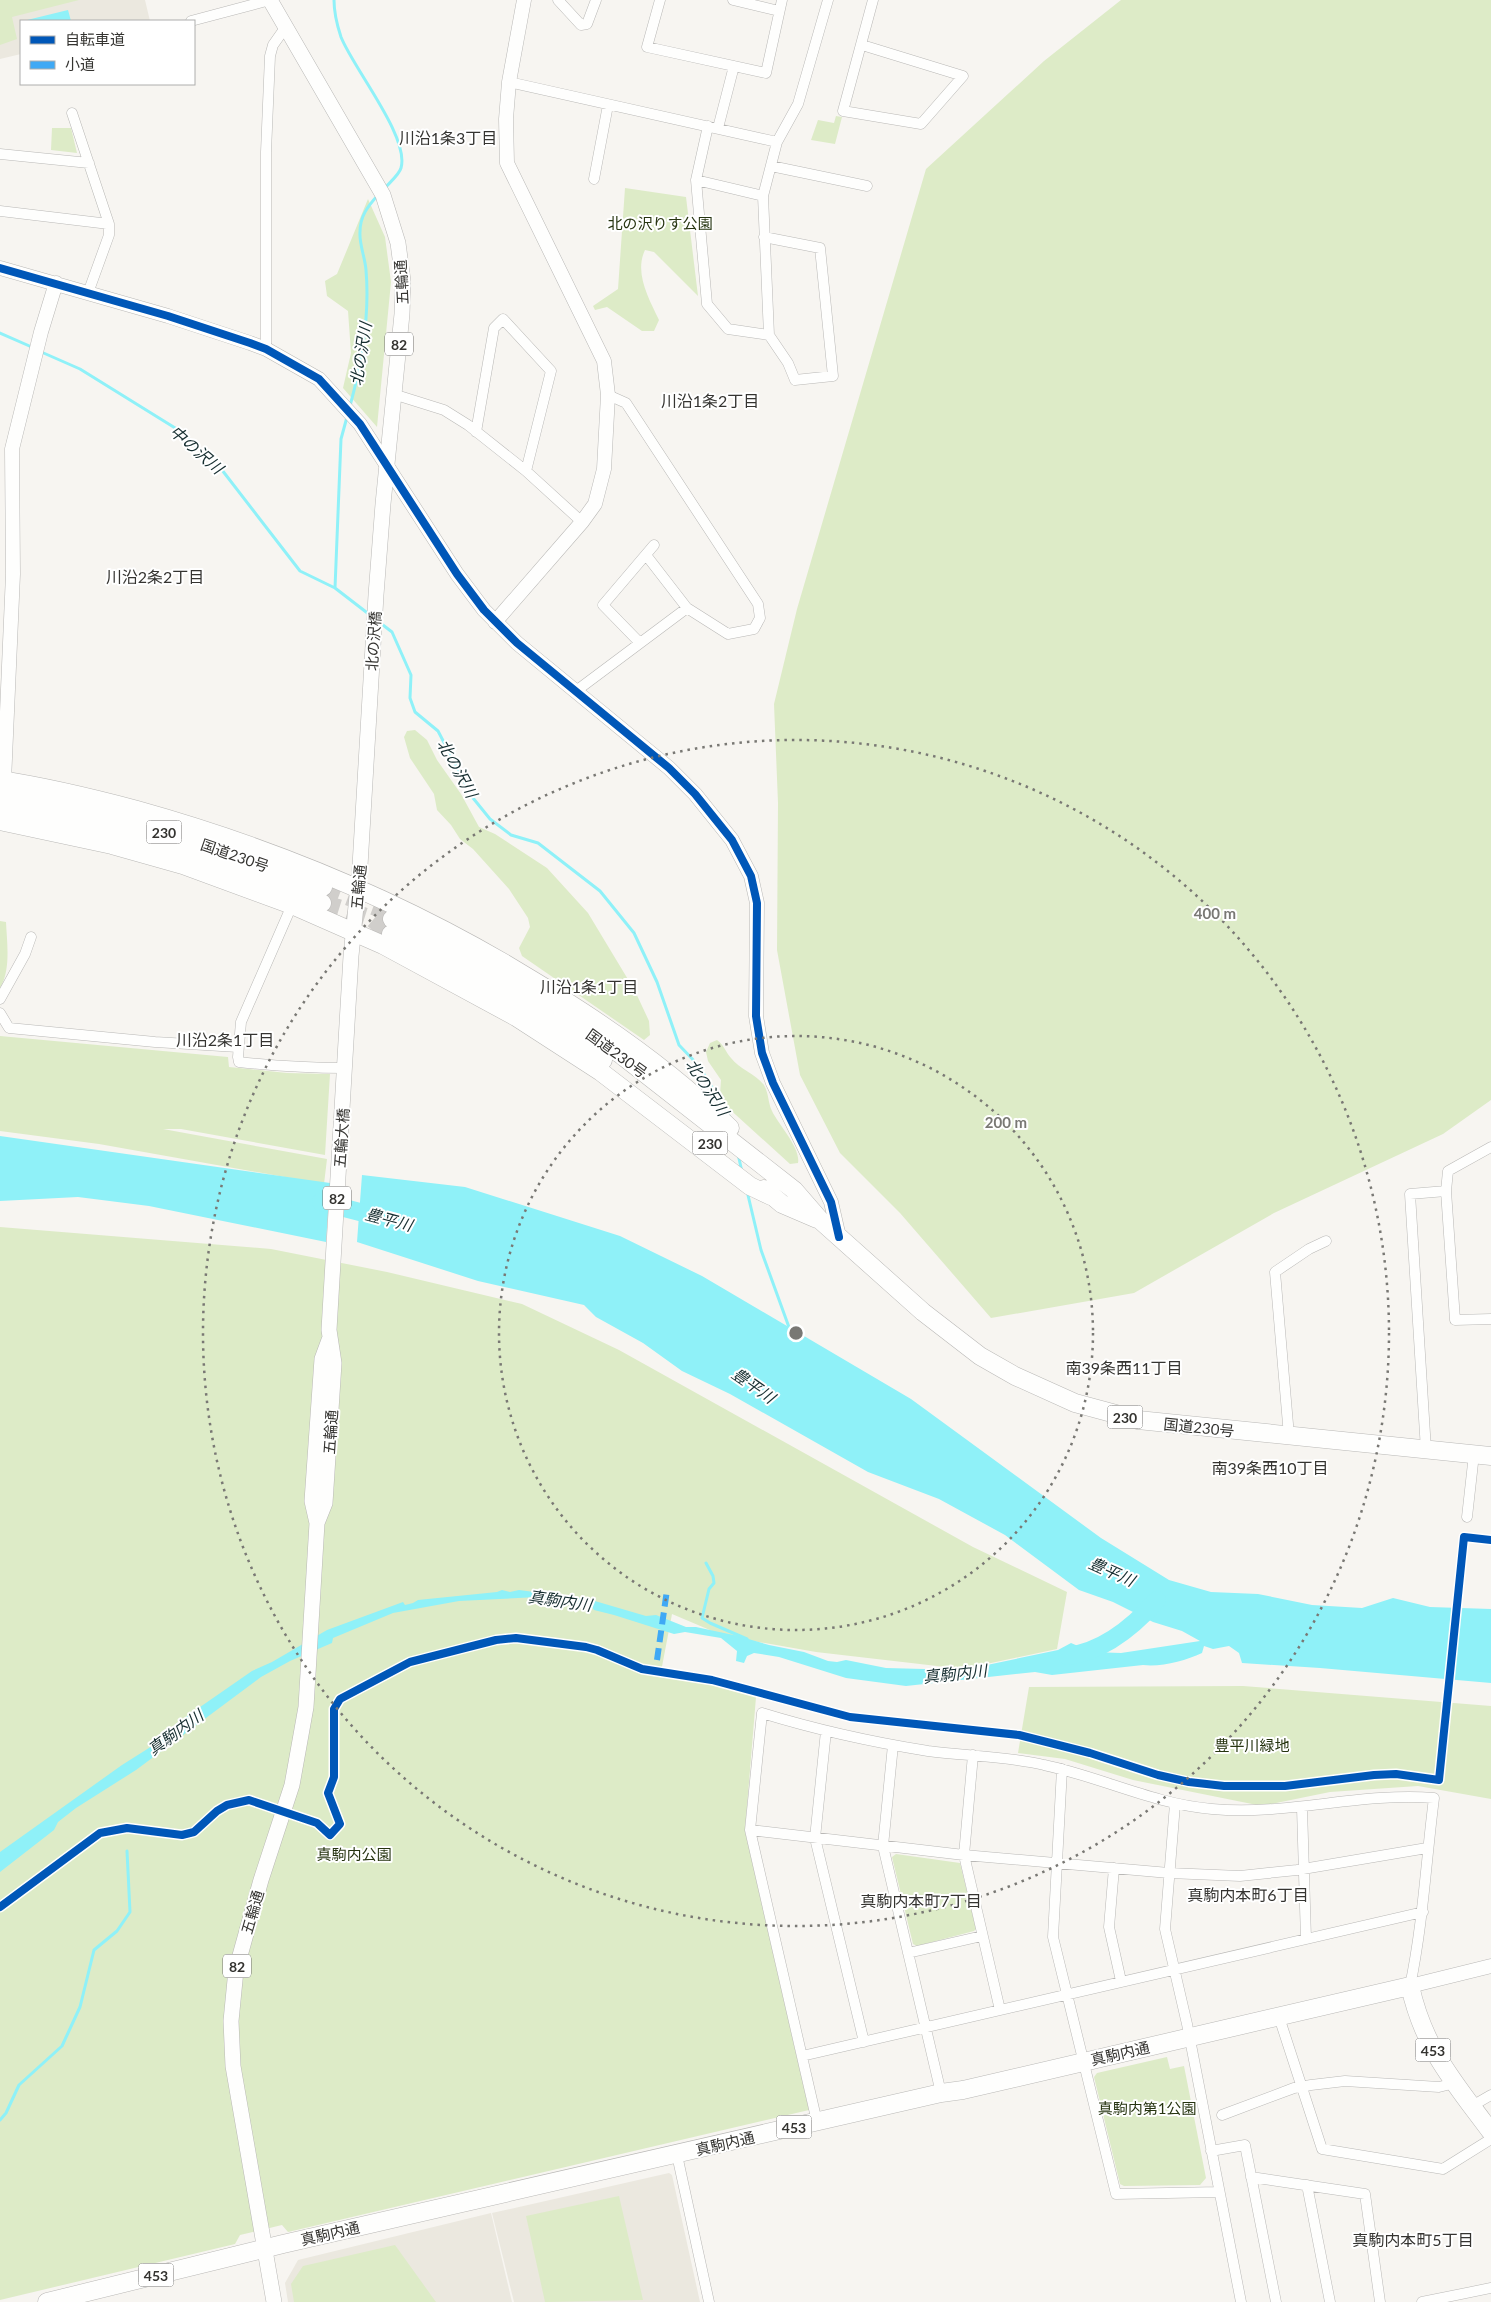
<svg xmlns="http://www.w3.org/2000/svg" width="1491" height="2302" viewBox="0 0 1491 2302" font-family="Lato,'Noto Sans JP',sans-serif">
<rect width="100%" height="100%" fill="#f7f5f1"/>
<path fill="#ebe8df" d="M0,0H145L150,21H21V54L0,59Z
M669,2173L672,2175L700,2302H514L492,2213Z
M491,2213L512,2302H288L285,2283L298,2260Z"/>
<path fill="#ddebc7" d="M0,0H79L12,17L17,39L0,45Z
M1121,0H1491V1100L1443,1134L1274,1213L1134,1293L991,1318L900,1213L840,1153L800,1075L777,950L778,803L774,704L797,609L926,169L1044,61Z
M836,116L842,117L835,144L811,140L818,120L834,123Z
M52,128H71L77,153L51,150Z
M625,188L686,197L698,296L654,252L645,250C634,273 649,299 659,320L654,331H642L607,307L595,310L593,306L618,289Z
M368,199L385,237L391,282L377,427L343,388L351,353L348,311L327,296L325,281L337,274Z
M415,730L427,740L437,760L461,794L479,827L495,834L547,868L588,913L635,991L649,1021L650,1035L644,1040L522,956L519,948L530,927L528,918L509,889L473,849L460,839L451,825L437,810L434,794L410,758L404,737L407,731Z
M0,921L6,922C7,943 11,970 0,988Z
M0,1036L228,1057L229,1067L287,1073L330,1074L325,1155L181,1129H163L327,1159L324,1184L99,1144L0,1131Z
M717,1040C724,1045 725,1051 731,1058C739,1069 756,1074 764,1085C769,1094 768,1103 772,1111C778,1124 801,1148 798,1163L790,1164L725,1105L720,1094L721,1080L708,1061L706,1052L710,1043Z
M0,1227L271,1249L387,1272L522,1304L619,1350L973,1547L1067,1592L1057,1649L963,1669L816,1652L724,1636L672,1614L660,1677L716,1685L756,1697L745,1831L809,2110L288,2232L282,2225L240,2235L235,2244L0,2300Z
M1243,1686L1491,1706V1799L1418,1786L1330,1792L1262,1806L1133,1780L1065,1759L1018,1753L1029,1687Z
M896,1854L960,1863L976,1929L974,1931L917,1946L913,1944L892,1857Z
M1167,2057L1170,2069L1184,2066L1206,2178L1200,2185L1124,2186L1120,2184L1094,2077L1097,2073Z
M619,2196L643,2300L545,2302L526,2216Z
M395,2245L436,2302H294L291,2284L303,2266Z"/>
<path fill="#8ff1f8" d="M68,10L71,21H23Z
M0,1136L330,1183L326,1242L149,1206L78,1197L0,1201Z
M362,1175L465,1187L620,1236L702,1276L911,1399L1101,1538L1169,1580L1211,1592L1258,1594L1312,1605L1362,1608L1393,1598L1430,1607L1491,1609V1683L1320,1668L1242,1663L1239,1653L1229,1646L1213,1649L1204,1646L1202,1653C1185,1661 1162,1667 1143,1665L1052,1675L1035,1672L906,1686L846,1678L779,1657L754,1653L747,1656L744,1663L736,1661L737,1651L721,1638L685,1632L674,1634L614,1615L594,1610L592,1607L567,1605L559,1600L538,1597L459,1601L393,1613L333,1638L332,1643L290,1661L261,1677L136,1770L76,1808L58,1822L54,1830L0,1872V1852L122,1765L160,1741L177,1723L252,1671L272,1662L327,1630L403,1602L405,1605L413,1603L418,1600L497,1592L502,1590L510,1592L519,1590L588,1599L646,1616L656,1615L686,1627H696L738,1636L769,1645L804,1652L828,1661L837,1662L846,1660L886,1668L963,1670L1058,1650L1071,1643L1092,1652L1121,1653L1200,1641L1182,1631L1153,1622L1113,1602L1079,1590L1005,1535L939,1499L868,1472L730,1394L682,1371L643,1343L596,1317L584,1305L478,1281L357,1242Z"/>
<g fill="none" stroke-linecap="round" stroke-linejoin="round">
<path stroke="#8ff1f8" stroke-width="3" d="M334,0C334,13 337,25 341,37C353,68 410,137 401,168C399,175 389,183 384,189
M0,333L34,348
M39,351L80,369L180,431L222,470L300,571L335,588L370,615
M350,406C362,362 370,316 366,270C365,257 359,244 360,232C360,216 368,206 378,195
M335,588L341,439L347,417
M379,622L392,632L411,675L410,698L415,712L438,731L473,798L490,819L511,835L538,843L600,891L634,933L657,982L679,1045L699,1066L729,1116
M738,1154L742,1172
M747,1191L761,1250L790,1330
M706,1563L713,1576L714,1583L709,1589L702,1618L710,1623L747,1639
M0,2120L6,2113L19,2085L62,2046L80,2007L94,1950L117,1931L130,1912L127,1851"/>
<path stroke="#8ff1f8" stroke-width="18" d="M321,1202L383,1218
M1067,1656C1103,1652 1134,1626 1157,1600"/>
<path stroke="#d0cecb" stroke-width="18" stroke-dasharray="18 9" stroke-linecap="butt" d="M323,887L384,910L392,919
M322,903L373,919L391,934"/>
<defs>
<path id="street" d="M558,0L581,25L587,24L596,0
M660,0L647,47L766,73L782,0
M733,0L779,11
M191,21L270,0
M862,45L963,76L921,124L843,111L873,0
M509,82L777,142L763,196L769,335
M72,113L109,224V235L88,293
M708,126L696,180L707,304L728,329L769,335L788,363L795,380L833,376L820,248L764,237
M718,128L734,66
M777,142L798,104L828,0
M0,154L89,163
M771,166L867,186
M594,179L608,105
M696,180L763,196
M0,211L109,224
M266,349V152L270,56L273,45L285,28
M393,394L444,410L468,425L526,471L582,522
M476,432L494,328L503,319L551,371L526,471
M646,555L687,608
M640,643L603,605L654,545
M576,691L687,608L728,634L754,629L760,618L758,604L626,403L608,395
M292,905L241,1022L238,1057L239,1062C275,1066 309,1068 345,1068
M0,999L25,954L31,937
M0,1013L9,1028L155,1042L238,1047
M1491,1147L1448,1171L1446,1191L1455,1320L1491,1319
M1289,1436L1275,1272L1309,1249L1326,1241
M1426,1450L1410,1194L1446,1191
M1467,1517L1474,1454
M826,1731L815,1838L864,2042
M893,1745L883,1846L941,2093
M973,1755L964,1855L1000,2010
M1062,1769L1053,1937L1116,2194L1219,2192
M1175,1804L1165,1929L1187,2024L1241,2302
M1302,1808L1306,1939
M750,1830L964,1855L1169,1873L1240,1876L1297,1870L1427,1848
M1114,1868L1109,1927L1121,1981
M908,1953L982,1936
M1279,2017L1322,2149L1443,2169L1491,2139
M802,2056L1423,1912
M1472,2106L1491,2095
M1222,2115L1294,2088L1311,2085L1345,2081L1439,2087L1455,2083
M817,2122L750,1830L762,1713C817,1730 872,1742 928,1751C966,1756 1007,1756 1044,1765C1101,1777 1153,1804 1212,1809C1287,1816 1360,1792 1434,1798C1426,1861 1423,1924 1410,1986
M1211,2151L1245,2145L1276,2302
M677,2155L709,2302
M1251,2177L1365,2194L1380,2302
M1307,2185L1330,2302
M1422,2302L1491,2288"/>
<path id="secondary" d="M0,268L168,316L250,343L266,349L319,379L360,424L457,574L484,610L517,643L669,768L695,794L732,840L751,876L757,903L756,1016L762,1053L773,1083L831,1202L839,1237
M495,622L582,522L595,504L604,469L608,395L604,361L507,163L506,119L509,82L524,0
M4,781L13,574L12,449L41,332L56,283
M1410,1986L1491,1966"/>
<path id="primary" d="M270,0L383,195L398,243L403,281L402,314L383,504L376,595L360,866L351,956L329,1330L334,1363L325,1503L317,1523
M274,2302L233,2066L231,2021L236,1970L261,1880L292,1785L306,1707L317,1523L312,1501L322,1359L329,1340"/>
<path id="highway" d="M0,780C46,787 92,798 137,810C295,854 447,921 584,1013C636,1047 686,1085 730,1128
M0,793C111,812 218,846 323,887
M0,808C111,827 218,860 322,903
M0,821L112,845L183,865L292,905L383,945L516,1017L601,1072L750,1186L771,1196
M392,919L508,981L620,1054L794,1190L820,1220L923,1312L980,1356L1015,1376L1075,1403L1138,1420L1491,1456
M391,934L492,988L603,1060
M764,1189L782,1204L817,1219
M47,2302L283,2244L941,2093L963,2090L1410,1986C1424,2049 1454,2082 1491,2132"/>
</defs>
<use href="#street" stroke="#b9b8b6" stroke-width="11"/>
<use href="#secondary" stroke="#b9b8b6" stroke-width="15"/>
<use href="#primary" stroke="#b9b8b6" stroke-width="16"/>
<use href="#highway" stroke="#b9b8b6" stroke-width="19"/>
<use href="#street" stroke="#fefefd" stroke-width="10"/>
<use href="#secondary" stroke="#fefefd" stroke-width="14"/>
<use href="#primary" stroke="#fefefd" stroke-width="15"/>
<use href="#highway" stroke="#fefefd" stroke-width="18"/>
<path stroke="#3fa9f5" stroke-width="6" stroke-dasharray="12 6" stroke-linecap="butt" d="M657,1660L667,1590"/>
<defs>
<path id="cycleway" d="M0,268L168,316L250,343L266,349L319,379L360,424L457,574L484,610L517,643L669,768L695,794L732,840L751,876L757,903L756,1016L762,1053L773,1083L831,1202L839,1237
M0,1907L100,1833L127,1828L182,1835L194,1832L217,1811L227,1805L249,1800L317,1823L330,1835L340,1824L328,1793L334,1777V1709L340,1699L410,1662L496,1640L516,1638L586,1647L597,1650L642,1669L712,1680L850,1717L1019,1735L1090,1753L1158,1775L1189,1782L1224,1786H1285L1374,1775L1396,1774L1439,1780L1464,1537L1491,1540"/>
</defs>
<use href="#cycleway" stroke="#fff" stroke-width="11"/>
<use href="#cycleway" stroke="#0057b8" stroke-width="8"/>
</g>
<g fill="none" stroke="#797874" stroke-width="2.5" stroke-dasharray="2.5 5">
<circle cx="796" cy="1333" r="297"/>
<circle cx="796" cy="1333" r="593"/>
</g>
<g text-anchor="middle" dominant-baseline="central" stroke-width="4" stroke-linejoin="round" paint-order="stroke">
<g fill="#fff" stroke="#72716f" stroke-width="1">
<rect x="385" y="332.5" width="28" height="23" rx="4"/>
<rect x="146.5" y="820.5" width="35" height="23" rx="4"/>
<rect x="692.5" y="1131.5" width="35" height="23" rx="4"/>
<rect x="323" y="1186.5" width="28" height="23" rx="4"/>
<rect x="1107.5" y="1405.5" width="35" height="23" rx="4"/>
<rect x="223" y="1954.5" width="28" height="23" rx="4"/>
<rect x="1415.5" y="2038.5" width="35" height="23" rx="4"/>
<rect x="776.5" y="2115.5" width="35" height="23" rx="4"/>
<rect x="138.5" y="2263.5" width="35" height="23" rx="4"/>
</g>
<g font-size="14" font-weight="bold" fill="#353431">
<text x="399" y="344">82</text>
<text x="164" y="832">230</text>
<text x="710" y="1143">230</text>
<text x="337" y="1198">82</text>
<text x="1125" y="1417">230</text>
<text x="237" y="1966">82</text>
<text x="1433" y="2050">453</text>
<text x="794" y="2127">453</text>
<text x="156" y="2275">453</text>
</g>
<g font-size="15" fill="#263410" stroke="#fff">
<text x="660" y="223">北の沢りす公園</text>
<text x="1252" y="1745">豊平川緑地</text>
<text x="354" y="1854">真駒内公園</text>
<text x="1147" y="2108">真駒内第1公園</text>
</g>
<g font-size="15" fill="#353431" stroke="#fff">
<text transform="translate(401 282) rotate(-93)">五輪通</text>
<text transform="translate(373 641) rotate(-86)">北の沢橋</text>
<text transform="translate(235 855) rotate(19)">国道230号</text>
<text transform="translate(358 887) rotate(-85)">五輪通</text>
<text transform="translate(617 1053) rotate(36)">国道230号</text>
<text transform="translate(341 1138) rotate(-86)">五輪大橋</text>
<text transform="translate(1199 1427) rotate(6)">国道230号</text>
<text transform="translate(330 1432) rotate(-86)">五輪通</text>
<text transform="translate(252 1912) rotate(-74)">五輪通</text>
<text transform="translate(1120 2053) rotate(-13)">真駒内通</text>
<text transform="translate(725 2143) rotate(-13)">真駒内通</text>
<text transform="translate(330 2233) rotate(-13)">真駒内通</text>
</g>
<g font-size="16" fill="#353431" stroke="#fff">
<text x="448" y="137">川沿1条3丁目</text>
<text x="710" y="400">川沿1条2丁目</text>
<text x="155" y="576">川沿2条2丁目</text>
<text x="589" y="986">川沿1条1丁目</text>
<text x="225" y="1039">川沿2条1丁目</text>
<text x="1124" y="1367">南39条西11丁目</text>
<text x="1270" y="1467">南39条西10丁目</text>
<text x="1248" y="1894">真駒内本町6丁目</text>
<text x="921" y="1900">真駒内本町7丁目</text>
<text x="1413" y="2239">真駒内本町5丁目</text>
</g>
<g font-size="16" font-style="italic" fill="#162e30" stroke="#fff">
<text transform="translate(360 354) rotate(-81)">北の沢川</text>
<text transform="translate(197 449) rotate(41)">中の沢川</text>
<text transform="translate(458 768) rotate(61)">北の沢川</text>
<text transform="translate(708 1087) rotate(57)">北の沢川</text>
<text transform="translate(389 1219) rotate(15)">豊平川</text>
<text transform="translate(754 1385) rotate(35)">豊平川</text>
<text transform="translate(1112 1571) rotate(24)">豊平川</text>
<text transform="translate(560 1600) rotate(8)">真駒内川</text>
<text transform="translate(955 1673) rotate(-6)">真駒内川</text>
<text transform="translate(175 1732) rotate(-36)">真駒内川</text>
</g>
</g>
<circle cx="796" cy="1333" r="8" fill="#797874" stroke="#fff" stroke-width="2.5"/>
<g font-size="15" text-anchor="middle" font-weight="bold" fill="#797874" stroke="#fff" stroke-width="4" stroke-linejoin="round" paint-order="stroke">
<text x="1215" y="919">400 m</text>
<text x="1006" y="1128">200 m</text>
</g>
<rect x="20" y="20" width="175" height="65" fill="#ffffff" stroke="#aeaead"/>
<rect x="30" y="36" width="25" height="8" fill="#0057b8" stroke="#aeaead"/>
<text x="65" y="45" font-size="15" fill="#353431">自転車道</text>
<rect x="30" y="61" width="25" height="8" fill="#3fa9f5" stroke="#aeaead"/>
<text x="65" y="70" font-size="15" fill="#353431">小道</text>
</svg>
